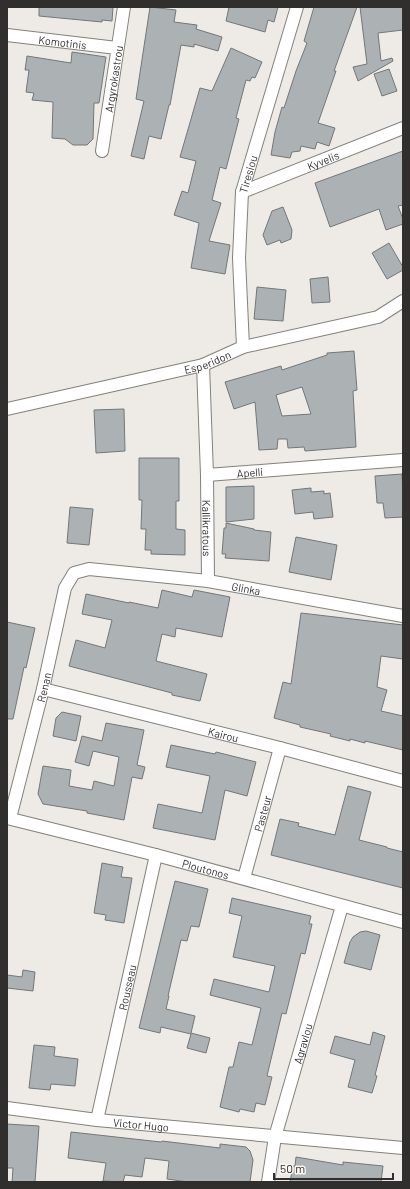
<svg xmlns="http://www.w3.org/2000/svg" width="410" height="1189" viewBox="0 0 410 1189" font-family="Barlow,sans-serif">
<rect width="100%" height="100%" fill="#eeebe6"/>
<path fill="#acb1b4" stroke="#72777a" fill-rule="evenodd" d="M39,7H113L112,21L102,20V22L39,16Z
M150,7L176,10L174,22L197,25L196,29L222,37L218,51L194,44V47L181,45L170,105H169L161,139L149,136L144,159L131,156L144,101L136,99Z
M229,7H278L274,22L268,20L265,32L226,21Z
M314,7H357L334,71H336L318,123L335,128L329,146L317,142L315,149L301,146L300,151L292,152L290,158L271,155L275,132L282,107L284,108L296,71L307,43L304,41Z
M360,7H403V30L378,33L381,61L392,58L393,61L358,81L353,67L367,64Z
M231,48L262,62L255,78L252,77L250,81L246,80L236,118L239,119L226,169L220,167L212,200L221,203L209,241L230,245L225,274L191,268L199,223L174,215L182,191L188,193L196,161L180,157L200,88L212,91Z
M72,52L106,57L99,103H94L93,139L87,145H73L65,139L52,138L53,102L32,100L34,93L26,92L29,70H25L27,56L71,63Z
M389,69L397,91L382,96L374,74Z
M403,151V205L398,206L403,219V224L386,230L379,209L330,227L315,183Z
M283,207L292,230L291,239L281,243L280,240L267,245L263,235L272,211Z
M389,243L403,267V270L387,279L372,253Z
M328,277L330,302L312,303L310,279Z
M257,287L286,290L283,321L254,319Z
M354,351L357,390L353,391L356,447L305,451L304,447L288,448L287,439H278L277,449L259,450L255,402L234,409L225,382L281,366L282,370L327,355V353ZM302,387L311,414L282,416L276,395Z
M124,409L125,451L96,453L94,410Z
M139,458H179V501H176V529L185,530V555L151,554V550H145L146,529H141L142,500H139Z
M402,474L403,491V517L385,518L383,503H377L375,476Z
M254,486V519L226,522V487Z
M311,488V492L324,491V494L330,493L333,517L314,519L313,512L295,514L292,490Z
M70,507L93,509L89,545L67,543Z
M226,523L254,529V530L271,532L269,561L225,558L226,554H222L224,528H226Z
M296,537L337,545L331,580L289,572Z
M162,590L192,597L194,590L230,597L222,637L176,628L175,637L162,634L156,661L207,674L200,701L172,695V693L69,666L76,640L105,648L112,620L82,614L86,594L129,603V602L158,608Z
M301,613L403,625V659L381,656L377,687L387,690L381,711L403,716V750L365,741V743L350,739V741L330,736L331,734L300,727V725L274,718L283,682L291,684Z
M7,622L35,628L26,668L24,667L13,719H7Z
M62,712L81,716L76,741L53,736L56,718Z
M106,723L144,730L137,765L145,767L142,779L132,777L124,820L87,813V811L43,804L38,794L43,766L71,770L69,786L92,790L94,781L114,786L119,757L93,751L89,766L75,762L82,736L102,741Z
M171,745L215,754L216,752L256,762L247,796L225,790L215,840L153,828L158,804L202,813L210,776L166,767Z
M348,786L371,792L359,840L387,847V848L403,852V888L271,855L280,819L299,823L298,826L335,835Z
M102,863L123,867L121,877L132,878L124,923L105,920L106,915L94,913Z
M175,881L208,889L199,927L191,926L187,941L181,940L168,996H169L166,1009L195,1016L191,1033L210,1038L206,1053L187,1048L191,1034L161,1027L160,1033L139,1028Z
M232,898L311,916L309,924H312L305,954L301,953L286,1014L282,1013L267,1076L272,1077L265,1105L256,1103L254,1112L240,1109L239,1112L220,1107L229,1067H233L239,1042L252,1045L261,1008L210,995L214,979L269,992L275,966L233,957L242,916L229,913Z
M366,931L380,935L371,970L344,963L350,942L353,937L360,932Z
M23,970L35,972L33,991L7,988V975L22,977Z
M373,1032L385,1036L375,1075L377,1076L372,1093L348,1087L355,1060L330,1053L335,1036L370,1045Z
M34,1045L55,1047L54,1056L78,1059L75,1086L51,1084L50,1090L29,1088Z
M7,1124L39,1126L35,1182H12L13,1168H7Z
M71,1132L161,1142L162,1141L220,1148V1144L246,1147L250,1151L253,1160L250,1182H188L167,1179L169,1161L145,1158L142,1177L125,1175L123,1182L103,1181L106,1163L68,1158Z
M296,1157L343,1165V1162L383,1166L381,1182H290L293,1166H295Z"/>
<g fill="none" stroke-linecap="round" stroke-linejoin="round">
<defs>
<g id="minor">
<path id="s1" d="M7,35L117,48"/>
<path id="s2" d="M102,151L124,7"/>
<path id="s3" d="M242,192L403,128"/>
<path id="s4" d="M243,347L239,258L242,192L297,7"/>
<path id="s5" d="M203,365L207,475L403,460"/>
<path id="s6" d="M7,409L203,365L243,347L378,317L403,301"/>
<path id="s7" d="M207,475L208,581"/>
<path id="s8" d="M43,689L280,748L403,781"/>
<path id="s9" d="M7,818L156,855L403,922"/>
<path id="s10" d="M10,818L43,689L65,588L74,573L89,569L208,581L403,616"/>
<path id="s11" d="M244,878L280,748"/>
<path id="s12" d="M7,1108L97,1120L403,1148"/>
<path id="s13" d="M97,1120L156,855"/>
<path id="s14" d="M268,1182L275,1137L342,906"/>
</g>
</defs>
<use href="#minor" stroke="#83817c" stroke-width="14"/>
<use href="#minor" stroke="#fff" stroke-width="12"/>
</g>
<g text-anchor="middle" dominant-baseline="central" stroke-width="3" stroke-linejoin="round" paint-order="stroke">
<g font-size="11" fill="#312f2e" stroke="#fbf8f3">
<text stroke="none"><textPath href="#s1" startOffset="56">Komotinis</textPath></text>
<text stroke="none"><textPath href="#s2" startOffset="73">Argyrokastrou</textPath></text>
<text stroke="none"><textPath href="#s3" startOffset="87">Kyvelis</textPath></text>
<text stroke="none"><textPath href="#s4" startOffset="174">Tiresiou</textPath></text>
<text stroke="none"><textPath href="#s6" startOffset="206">Esperidon</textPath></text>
<text stroke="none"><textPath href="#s5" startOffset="153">Apelli</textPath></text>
<text stroke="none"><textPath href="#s7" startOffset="53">Kallikratous</textPath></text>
<text stroke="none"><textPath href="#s10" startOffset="428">Glinka</textPath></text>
<text stroke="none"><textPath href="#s10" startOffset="135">Renan</textPath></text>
<text stroke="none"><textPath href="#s8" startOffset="186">Kairou</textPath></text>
<text stroke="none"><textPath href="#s11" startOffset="67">Pasteur</textPath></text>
<text stroke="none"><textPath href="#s9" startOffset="205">Ploutonos</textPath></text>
<text stroke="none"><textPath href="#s13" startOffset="136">Rousseau</textPath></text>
<text stroke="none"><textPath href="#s14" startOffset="143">Agravlou</textPath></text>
<text stroke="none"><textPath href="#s12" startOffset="135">Victor Hugo</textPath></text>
</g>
</g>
<rect width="410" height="1189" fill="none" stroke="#312f2e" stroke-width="16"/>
<path d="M274 1173v6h119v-6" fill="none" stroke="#312f2e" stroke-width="2"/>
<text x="280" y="1173" font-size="12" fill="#312f2e" stroke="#fbf8f3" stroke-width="3" paint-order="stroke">50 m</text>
</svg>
